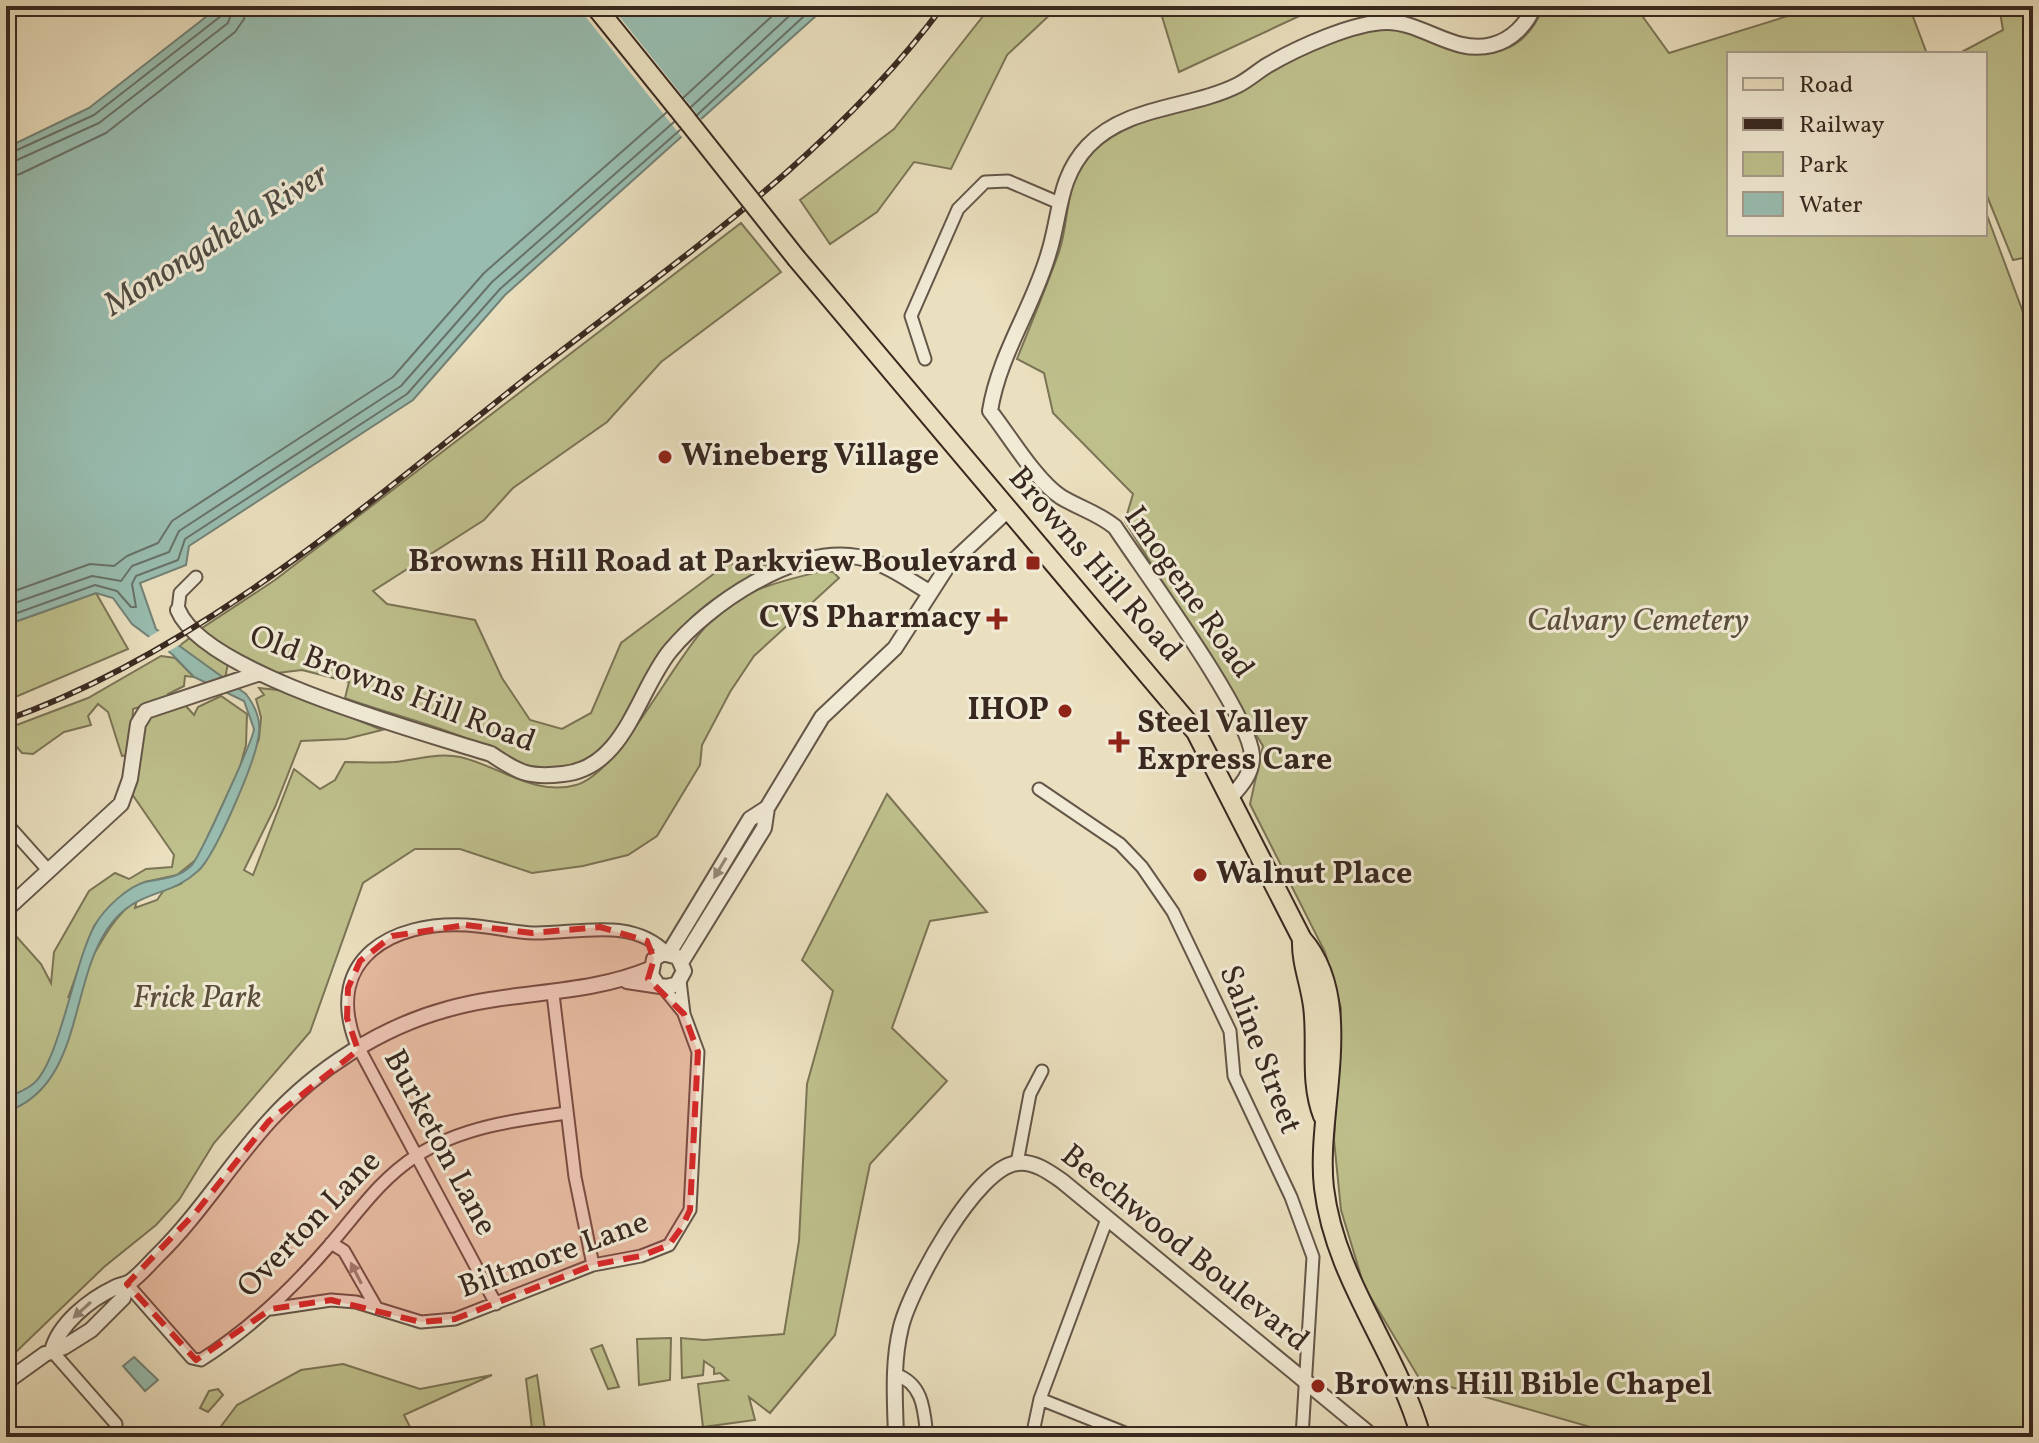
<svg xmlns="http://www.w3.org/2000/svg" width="2039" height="1443" viewBox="0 0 2039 1443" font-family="Vollkorn,serif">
<rect width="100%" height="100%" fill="#eadfbe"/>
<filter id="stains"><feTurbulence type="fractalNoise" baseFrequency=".0025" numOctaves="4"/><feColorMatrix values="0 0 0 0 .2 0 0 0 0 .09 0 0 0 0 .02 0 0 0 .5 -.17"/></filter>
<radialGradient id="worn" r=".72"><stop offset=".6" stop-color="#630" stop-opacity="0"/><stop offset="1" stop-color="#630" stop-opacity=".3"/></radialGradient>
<path fill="#bec08c" stroke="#7b7456" stroke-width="2" d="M991,6H1321L1179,72L1160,10L1056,9L1007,55L951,169L914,162L877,212L830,244L800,200L894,129Z
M1544,6H1635L1669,53L1820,6H1909L1927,54H1729V234H1985V210L2033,339V1437H1625L1419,1378L1364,1286L1341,1210L1334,1140L1341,1008L1325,952L1250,804L1263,746L1125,521L1133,494L1053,413L1044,373L1017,359C1031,324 1046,288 1059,252C1071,216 1063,179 1094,150C1130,115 1184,115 1228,98C1246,92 1259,78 1275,69C1299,55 1349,31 1377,29C1426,24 1451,69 1505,49C1525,42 1536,25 1544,6Z
M1999,6H2033V256L2013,260L1985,191V54H1958L2003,30Z
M741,223L781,272L661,362L607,422L513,488L484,520L373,591L387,604L475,620L502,678L530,720L562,729L591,713L621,643L727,564L774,565C737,584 702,601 676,635C635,687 612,789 526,768C513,765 501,753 489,748C444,727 392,715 345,698L349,682L302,670L277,673L196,632L275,580Z
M818,572H833L839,578L754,656L730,692L702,745L700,765L657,836L628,855L583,866L532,873L460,849H415L363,883L310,1032L214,1143L179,1200L156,1225L104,1267L16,1352L6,1357V914L15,935L41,964L51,983L54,952L89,891L115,873L129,879L146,869L172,867L174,855L132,794L144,726L151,716L185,705L194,715L198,707L221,696L247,714L246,745L240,767L198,858L177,875L145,882L111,905L94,926L68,998C92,964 104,924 137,899L135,908L157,900L164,890L181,884L220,836L259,739L261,717L256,699L264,695L259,688L287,691L382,730L346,739L301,741L275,807L244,870L253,875L294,769L320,789L335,780L345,762C361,762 378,763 394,762C416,760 439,752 460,757C497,765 535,797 576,785C624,772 680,639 727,606C754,587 787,580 818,572Z
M96,593L128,649L6,701V625Z
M191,637L228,663L225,679L178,647Z
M161,656L175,658L194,677L185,676L184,686L168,694L171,697L133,709L131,748L127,755L122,756L108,712L98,704L88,716L91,725L64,732L33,754L22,753L16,746L6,754V729L88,698Z
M887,794L987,912L930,921L892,1028L947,1081L870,1164L835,1335L770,1413L749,1397L755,1420L703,1427L698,1384L728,1380L720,1373L714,1374V1368L704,1361L703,1375L682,1378L681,1338L704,1340L784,1334L799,1241L807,1084L833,991L802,960Z
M671,1338L670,1380L639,1385L637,1339Z
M602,1345L619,1387L608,1389L591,1349Z
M343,1364L420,1389L492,1375L404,1415L415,1437H213L237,1405L301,1370Z
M537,1375L546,1437H533L526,1379Z
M218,1389L223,1395L208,1412L200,1408L209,1391Z"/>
<path fill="#98bdb0" stroke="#728176" stroke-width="2" d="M220,6H827L505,295L413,400L189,546L186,565L140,583L156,629L246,694C256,707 262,723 258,739C254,764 215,856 198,871C168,899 136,888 108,928C69,984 83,1086 6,1112V1098C15,1094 26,1090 33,1084C60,1062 74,961 95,925C104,909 127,887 145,882C162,878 177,879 191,866C200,857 253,740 254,729L244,701L194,677L172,654L132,624L113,598L96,593L6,625V148L89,108Z
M134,1357L158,1380L145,1391L123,1366Z"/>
<path fill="#eadfbe" d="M577,6H611L705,124L685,141Z
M162,629L181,644L164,654L144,640Z"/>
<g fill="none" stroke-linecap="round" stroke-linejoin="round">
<path stroke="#687268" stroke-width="2" d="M683,98L783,6
M691,107L800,6
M697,115L815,6
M6,155L94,115L221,16L224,6
M6,165L99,123L228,23L234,6
M6,177L20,174L106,133L235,32L244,19L246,6
M6,594L90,564L114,566L127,556L158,543L172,521L393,377L484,273L667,112
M6,606L92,576L121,581L132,566L169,552L179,531L401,386L492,282L674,122
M6,617L95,585L117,591L131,607H136L132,584L136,576L178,560L185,539L407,394L500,289L680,130"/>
<defs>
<path id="minor" d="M925,359L911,316L958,209L985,182L1008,181L1057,202
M178,610L180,593L196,577
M1039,789L1120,844L1142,867L1173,912L1230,1031L1234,1076L1291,1197L1313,1257L1302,1437
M6,823L48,870
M662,986L684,1013
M553,994L575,1177L593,1265
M1017,1163L1030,1094L1042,1071
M331,1243L344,1251L376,1307
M127,1284L192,1358L201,1360C250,1329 290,1291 328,1247C357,1214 379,1180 416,1156C461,1127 515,1120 567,1113
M496,1304L355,1041C325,959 392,921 466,925C488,926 510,932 533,933C577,934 631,916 667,953
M271,1309L331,1300L356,1302L421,1322L455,1319L593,1265L641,1256L669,1245L690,1210L698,1052L684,1014L680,981
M52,1351L116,1424L115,1437
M895,1374C924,1384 924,1411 927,1437
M1040,1399L1135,1437
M1032,1437L1040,1399L1107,1219"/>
<path id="tertiary" d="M178,610C205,675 423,732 491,754C519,773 529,778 563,774C625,768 637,692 670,651C709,604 794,546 858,557C884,562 907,579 929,592
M1230,798C1241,786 1253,773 1252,755C1249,713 1144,571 1115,527C1098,513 1079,508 1061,497C1036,481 1009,435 990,411C999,354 1034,306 1049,252C1061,213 1058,178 1088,146C1127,105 1190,109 1238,85C1248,80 1258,71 1268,65C1297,48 1354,22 1387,22C1423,22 1454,55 1492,45C1512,40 1527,24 1534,6
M8,908L121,804L130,779L138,724L146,711L260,673
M669,953L750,819L767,808
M682,961L764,828L767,808L822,717L895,648L947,567L1008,510
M627,981L667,987L677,984L684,971L678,957L663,953L654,959L651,975L657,984
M52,1351C59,1324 89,1300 114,1288C119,1285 125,1285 130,1282C140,1275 148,1265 157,1256C199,1215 230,1164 270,1120C316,1069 381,1027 448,1009C515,990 585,996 650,969
M6,1382L45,1354L64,1347L91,1330L123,1298L127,1284
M896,1437C895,1401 892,1363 901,1327C910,1290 976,1166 1018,1163C1034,1161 1049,1172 1062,1181L1373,1437"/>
<path id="primary" d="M595,6L687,120
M797,259L1196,732L1302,939C1358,1003 1315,1112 1324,1188C1335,1280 1397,1350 1421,1437
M1302,939C1301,963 1310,982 1313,1006C1318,1043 1309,1080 1323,1116"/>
</defs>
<use href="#minor" stroke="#645648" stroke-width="15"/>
<use href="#tertiary" stroke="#645648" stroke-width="18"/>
<use href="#primary" stroke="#382820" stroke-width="22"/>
<use href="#minor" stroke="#f1ead5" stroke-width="11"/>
<use href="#tertiary" stroke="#f1ead5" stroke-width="14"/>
<use href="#primary" stroke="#eadfbe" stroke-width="18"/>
<defs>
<path id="rail" d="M6,720C204,650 376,496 539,368C682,257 834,153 943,6"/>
</defs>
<use href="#rail" stroke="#382820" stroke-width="6"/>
<use href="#rail" stroke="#f1ead5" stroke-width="3" stroke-dasharray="9" stroke-linecap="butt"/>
<defs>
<path id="primary-bridge" d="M687,120L797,259"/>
</defs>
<use href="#primary-bridge" stroke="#382820" stroke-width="22" stroke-linecap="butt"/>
<use href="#primary-bridge" stroke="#eadfbe" stroke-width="18"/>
</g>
<defs><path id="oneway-solid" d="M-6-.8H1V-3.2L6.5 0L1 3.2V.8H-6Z" transform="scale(2)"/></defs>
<g fill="#94897a">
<use href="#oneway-solid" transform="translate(720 868) rotate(121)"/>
<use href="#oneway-solid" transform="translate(356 1273) rotate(-117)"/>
<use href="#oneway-solid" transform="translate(82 1310) rotate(138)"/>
</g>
<path fill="#d62828" fill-opacity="0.2" stroke="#d62828" stroke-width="6" stroke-dasharray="16 10" stroke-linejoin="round" d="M466,925L532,933L600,927L647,941L654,959L648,979L684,1014L698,1052L690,1210L682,1227L669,1245L641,1256L593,1265L455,1319L421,1322L331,1300L271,1309L196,1360L127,1284L196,1212L269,1121L358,1050L347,1018L348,988L360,961L392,936Z"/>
<g fill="#8f2418" stroke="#f1ead5" stroke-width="3">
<circle cx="665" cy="457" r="8"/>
<rect x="1025" y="555" width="16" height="16" rx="4"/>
<path d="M993 607h8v8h8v8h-8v8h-8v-8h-8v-8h8z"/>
<circle cx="1065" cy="711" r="8"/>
<path d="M1115 730h8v8h8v8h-8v8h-8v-8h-8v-8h8z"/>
<circle cx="1200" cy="875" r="8"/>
<circle cx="1318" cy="1386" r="8"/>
</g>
<g text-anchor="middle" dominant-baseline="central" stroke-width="6" stroke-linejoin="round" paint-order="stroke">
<g font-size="32" font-weight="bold" fill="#382820" stroke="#f1ead5" text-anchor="start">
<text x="681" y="457">Wineberg Village</text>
<text x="1017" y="563" text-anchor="end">Browns Hill Road at Parkview Boulevard</text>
<text x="981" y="619" text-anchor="end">CVS Pharmacy</text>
<text x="1049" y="711" text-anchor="end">IHOP</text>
<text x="1137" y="724">Steel Valley<tspan x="1137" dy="37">Express Care</tspan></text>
<text x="1216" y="875">Walnut Place</text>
<text x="1334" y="1386">Browns Hill Bible Chapel</text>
</g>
<g font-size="32" fill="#382820" stroke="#f1ead5">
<text transform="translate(1094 565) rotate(49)">Browns Hill Road</text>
<text transform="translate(1188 593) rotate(55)">Imogene Road</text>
<text transform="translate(392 690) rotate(21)">Old Browns Hill Road</text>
<text transform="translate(1259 1050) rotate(69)">Saline Street</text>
<text transform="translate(439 1143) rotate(62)">Burketon Lane</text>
<text transform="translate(310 1225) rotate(-46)">Overton Lane</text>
<text transform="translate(1184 1249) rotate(39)">Beechwood Boulevard</text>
<text transform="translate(554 1256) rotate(-20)">Biltmore Lane</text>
</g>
<g font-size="32" font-style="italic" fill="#5a4e3b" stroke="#f1ead5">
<text x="1638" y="622">Calvary Cemetery</text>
<text x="197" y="999">Frick Park</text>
</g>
<g font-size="34" font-style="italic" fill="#504d44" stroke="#f1ead5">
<text transform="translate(217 241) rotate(-32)">Monongahela River</text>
</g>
</g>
<rect width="2039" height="1443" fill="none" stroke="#eadfbe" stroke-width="32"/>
<rect x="8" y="8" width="2023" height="1427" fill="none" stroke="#382820" stroke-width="4"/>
<rect x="16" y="16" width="2007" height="1411" fill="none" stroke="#382820" stroke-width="2"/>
<rect x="1727" y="52" width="260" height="184" fill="#f1ead5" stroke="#a79c8d" stroke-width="2"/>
<rect x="1743" y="78" width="40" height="12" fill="#eadfbe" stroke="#a79c8d" stroke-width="2"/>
<text x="1799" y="92" font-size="24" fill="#382820">Road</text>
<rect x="1743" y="118" width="40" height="12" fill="#382820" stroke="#a79c8d" stroke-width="2"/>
<text x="1799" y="132" font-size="24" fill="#382820">Railway</text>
<rect x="1743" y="152" width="40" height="24" fill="#bec08c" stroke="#a79c8d" stroke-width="2"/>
<text x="1799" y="172" font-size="24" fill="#382820">Park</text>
<rect x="1743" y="192" width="40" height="24" fill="#98bdb0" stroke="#a79c8d" stroke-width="2"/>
<text x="1799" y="212" font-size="24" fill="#382820">Water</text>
<rect width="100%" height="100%" filter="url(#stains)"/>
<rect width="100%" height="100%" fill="url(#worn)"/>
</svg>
